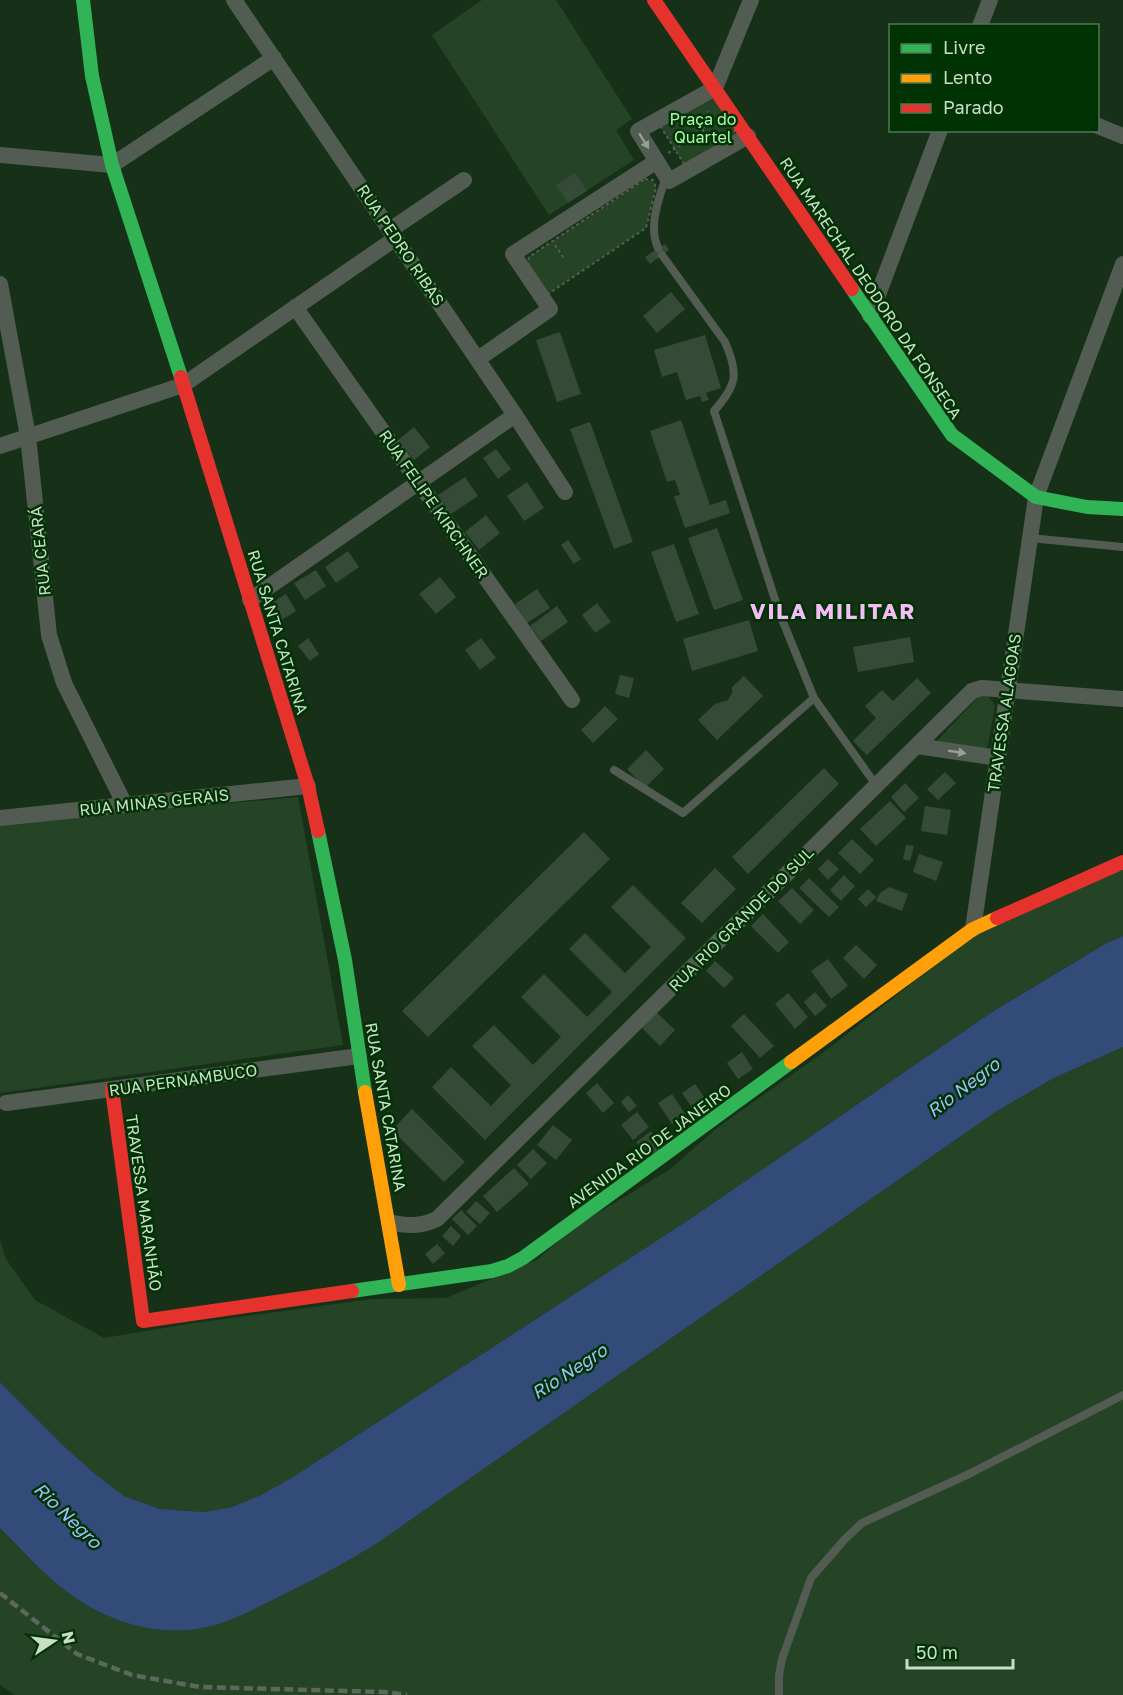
<svg xmlns="http://www.w3.org/2000/svg" width="1123" height="1695" viewBox="0 0 1123 1695" font-family="'Golos Text',sans-serif">
<rect width="100%" height="100%" fill="#163118"/>
<path fill="#254425" d="M482,0H556L632,119L616,130L634,160L549,215L432,35Z
M713,93L738,137L686,167L659,124Z
M645,179L654,181L656,188L646,228L548,294L528,263L529,257Z
M983,696H988L995,705L988,745L985,750L936,742L977,698Z
M298,797L343,1045L0,1093V824Z
M1123,867V936L1105,944L992,1012L690,1219L293,1477L261,1495L232,1507L204,1512L160,1509L124,1496L94,1473L65,1447L0,1382V1240L6,1259L35,1300L104,1338L188,1324L372,1299L446,1298L537,1260L576,1226L669,1170L717,1128L828,1049L971,937Z
M1123,1047V1695H15L0,1685V1528C24,1552 48,1580 77,1599C122,1629 178,1641 230,1620C245,1614 260,1606 275,1599C310,1582 343,1564 376,1544L997,1111L1054,1078Z"/>
<path fill="#324b79" d="M1123,936V1047L1054,1078L997,1111L376,1544C343,1564 310,1582 275,1599C260,1606 245,1614 230,1620C178,1641 122,1629 77,1599C48,1580 24,1552 0,1528V1382L65,1447L94,1473L124,1496L160,1509L204,1512L232,1507L261,1495L293,1477L690,1219L992,1012L1105,944Z"/>
<path fill="#354b37" d="M575,173L587,191L568,203L556,185Z
M665,244L669,250L650,264L645,257Z
M671,292L685,309L657,333L643,316Z
M560,332L581,394L557,402L536,340Z
M705,335L721,388L706,393L709,400L702,402L700,396L686,400L677,372L662,377L654,350Z
M681,420L710,505L726,500L730,513L685,528L674,496L680,495L675,480L667,482L650,431Z
M590,422L633,542L614,549L570,429Z
M414,427L430,447L414,460L398,440Z
M496,449L511,469L498,479L483,458Z
M465,477L478,496L451,514L438,495Z
M527,482L544,508L524,521L507,496Z
M486,515L500,533L479,550L465,532Z
M717,528L743,600L714,610L688,538Z
M568,540L581,559L574,564L561,545Z
M674,544L699,614L676,622L651,552Z
M348,551L359,567L336,583L325,567Z
M316,570L326,586L305,600L294,583Z
M440,577L456,597L436,614L419,594Z
M537,589L550,608L527,623L515,604Z
M286,594L296,611L275,624L265,607Z
M597,603L611,622L595,633L582,615Z
M557,606L568,622L541,641L530,626Z
M749,620L758,651L692,671L683,639Z
M910,637L914,662L858,672L853,647Z
M308,638L319,654L310,661L298,646Z
M481,638L496,658L480,670L465,650Z
M620,675L634,678L629,698L615,694Z
M744,676L763,696L717,740L698,720L715,704L728,700L732,693V687Z
M917,678L931,693L867,755L853,741L876,718L865,706L882,690L893,701Z
M605,706L618,719L593,743L581,730Z
M646,750L664,769L645,788L627,769Z
M824,768L839,784L748,874L732,857Z
M945,772L956,783L938,800L927,789Z
M905,783L919,798L904,812L891,797Z
M890,801L906,818L876,846L860,829Z
M925,806L951,810L947,835L921,831Z
M584,832L610,859L428,1037L402,1011Z
M852,839L874,860L860,874L838,853Z
M906,845L914,846L910,861L903,859Z
M919,854L943,862L936,881L913,872Z
M828,859L839,869L828,880L818,869Z
M715,868L736,889L702,923L681,903Z
M844,875L855,886L841,901L830,890Z
M809,878L839,907L829,917L799,888Z
M633,885L686,938L485,1140L432,1087L451,1067L491,1106L511,1085L472,1046L494,1025L533,1065L561,1037L521,997L544,974L587,1017L612,992L569,949L585,933L625,973L651,947L611,907Z
M889,887L908,894L902,911L876,901L880,893Z
M792,888L814,910L800,924L778,901Z
M868,889L876,897L866,907L858,899Z
M763,914L789,942L778,953L751,926Z
M856,945L877,965L864,979L843,958Z
M828,959L848,986L831,999L811,971Z
M715,961L734,978L724,988L706,971Z
M815,992L827,1006L815,1016L804,1002Z
M788,993L808,1017L795,1029L775,1004Z
M656,1012L675,1030L660,1046L641,1027Z
M744,1014L774,1046L760,1058L731,1026Z
M742,1052L753,1069L738,1079L727,1063Z
M597,1083L614,1103L603,1113L586,1093Z
M695,1084L712,1108L699,1118L682,1093Z
M672,1094L686,1115L672,1124L658,1103Z
M628,1095L637,1106L629,1112L621,1102Z
M412,1109L465,1162L444,1182L392,1130Z
M637,1112L649,1127L633,1140L621,1125Z
M553,1125L572,1140L556,1160L537,1145Z
M651,1131L663,1147L648,1158L636,1142Z
M533,1149L547,1163L531,1179L517,1165Z
M514,1168L529,1184L497,1212L483,1196Z
M476,1201L490,1213L480,1224L466,1212Z
M461,1210L477,1226L468,1235L452,1219Z
M451,1226L461,1236L453,1246L442,1236Z
M437,1244L445,1253L433,1264L425,1254Z"/>
<g fill="none" stroke-linecap="round" stroke-linejoin="round">
<path stroke="#525f52" stroke-width="2" stroke-dasharray="3 3" stroke-linecap="butt" d="M713,93L738,137L686,167L659,124Z
M703,129L708,111
M693 135a6 6 0 1 1 12 0a6 6 0 1 1-12 0Z
M705,136H714
M668,153L694,137
M645,179L653,180L656,188L646,228L548,294L528,263L529,257Z
M555,245L565,260"/>
<path stroke="#525c52" stroke-width="8" d="M658,248C648,226 659,198 666,177
M662,255L725,342C739,374 737,385 714,411L779,612L814,698L876,785
M1030,538L1123,547
M614,770L683,813L814,698
M779,1695V1675L782,1659L811,1578L845,1539L862,1523L969,1474L1123,1395"/>
<path stroke="#525c52" stroke-width="16" d="M234,0L515,415L565,492
M980,26L990,0
M1098,126L1123,136
M748,136L669,181L638,131L715,88L751,0
M0,155L112,165L274,58
M390,230L464,180
M0,284L28,436L49,635L64,683L125,805
M295,307L572,700
M870,316L940,130
M478,359L550,309L513,254L657,161
M0,446L183,385L396,238
M250,600L515,415
M917,746L998,758
M0,818L308,786
M973,929L1036,497L1123,264
M6,1103L359,1056
M389,1222C407,1226 420,1227 437,1219L972,691L982,688L1123,699"/>
<path stroke="#30b455" stroke-width="14" d="M83,0L92,76L112,165L181,377
M852,289L952,435L1036,497L1087,507L1123,509
M318,831L345,960L365,1092
M352,1291L492,1271L508,1266L523,1258L791,1062"/>
<path stroke="#ff9f0a" stroke-width="14" d="M791,1062L973,929L997,918
M365,1092L399,1285"/>
<path stroke="#e5322d" stroke-width="14" d="M654,0L852,289
M181,377L308,786L318,831
M997,918L1123,862
M112,1089L143,1321L352,1291"/>
<path stroke="#5d685d" stroke-width="4.5" stroke-dasharray="9 4.5" stroke-linecap="butt" d="M0,1593L77,1654L132,1675L200,1687L384,1692L407,1695"/>
</g>
<defs><path id="oneway-solid" d="M-6-.8H1V-3.2L6.5 0L1 3.2V.8H-6Z" transform="scale(1.5)"/></defs>
<g fill="#92a491">
<use href="#oneway-solid" transform="translate(644 141) rotate(58)"/>
<use href="#oneway-solid" transform="translate(957 752) rotate(9)"/>
</g>
<g text-anchor="middle" dominant-baseline="central" stroke-width="5" stroke-linejoin="round" paint-order="stroke">
<g font-size="16" fill="#aef8ae" stroke="#003204">
<text x="703" y="119">Praça do<tspan x="703" dy="18">Quartel</tspan></text>
</g>
<g font-size="16" fill="#c6dfc5" stroke="#003204">
<text transform="translate(401 245) rotate(56)">RUA PEDRO RIBAS</text>
<text transform="translate(871 288) rotate(56)">RUA MARECHAL DEODORO DA FONSECA</text>
<text transform="translate(434 504) rotate(55)">RUA FELIPE KIRCHNER</text>
<text transform="translate(40 551) rotate(-96)">RUA CEARÁ</text>
<text transform="translate(278 632) rotate(73)">RUA SANTA CATARINA</text>
<text transform="translate(1004 713) rotate(-82)">TRAVESSA ALAGOAS</text>
<text transform="translate(154 802) rotate(-6)">RUA MINAS GERAIS</text>
<text transform="translate(741 919) rotate(-45)">RUA RIO GRANDE DO SUL</text>
<text transform="translate(183 1080) rotate(-8)">RUA PERNAMBUCO</text>
<text transform="translate(386 1107) rotate(80)">RUA SANTA CATARINA</text>
<text transform="translate(649 1146) rotate(-36)">AVENIDA RIO DE JANEIRO</text>
<text transform="translate(144 1203) rotate(82)">TRAVESSA MARANHÃO</text>
</g>
<g font-size="18" font-style="italic" fill="#9ebdfe" stroke="#003204">
<text transform="translate(963 1087) rotate(-37)">Rio Negro</text>
<text transform="translate(569 1371) rotate(-33)">Rio Negro</text>
<text transform="translate(68 1515) rotate(44)">Rio Negro</text>
</g>
<g font-size="22" font-weight="bold" letter-spacing="1.5" fill="#f5bdf8" stroke="#003204">
<text x="833" y="610">VILA MILITAR</text>
</g>
</g>
<rect x="889" y="24" width="210" height="108" fill="#003204" stroke="#4f7751" stroke-width="1.5"/>
<rect x="901" y="44" width="30" height="9" fill="#30b455" stroke="#4f7751" stroke-width="1.5"/>
<text x="943" y="54" font-size="18" fill="#c6dfc5">Livre</text>
<rect x="901" y="74" width="30" height="9" fill="#ff9f0a" stroke="#4f7751" stroke-width="1.5"/>
<text x="943" y="84" font-size="18" fill="#c6dfc5">Lento</text>
<rect x="901" y="104" width="30" height="9" fill="#e5322d" stroke="#4f7751" stroke-width="1.5"/>
<text x="943" y="114" font-size="18" fill="#c6dfc5">Parado</text>
<g transform="translate(54 1641) rotate(77)" stroke="#003204" stroke-width="4.5" paint-order="stroke">
<path d="M0-4.5L10 22L0 15L-10 22Z" fill="#c6dfc5"/>
<text y="-9" font-size="16" font-weight="bold" text-anchor="middle" fill="#c6dfc5">N</text>
</g>
<path d="M907 1659v9h106v-9" fill="none" stroke="#c6dfc5" stroke-width="3"/>
<text x="916" y="1659" font-size="18" fill="#c6dfc5" stroke="#003204" stroke-width="4.5" paint-order="stroke">50 m</text>
</svg>
